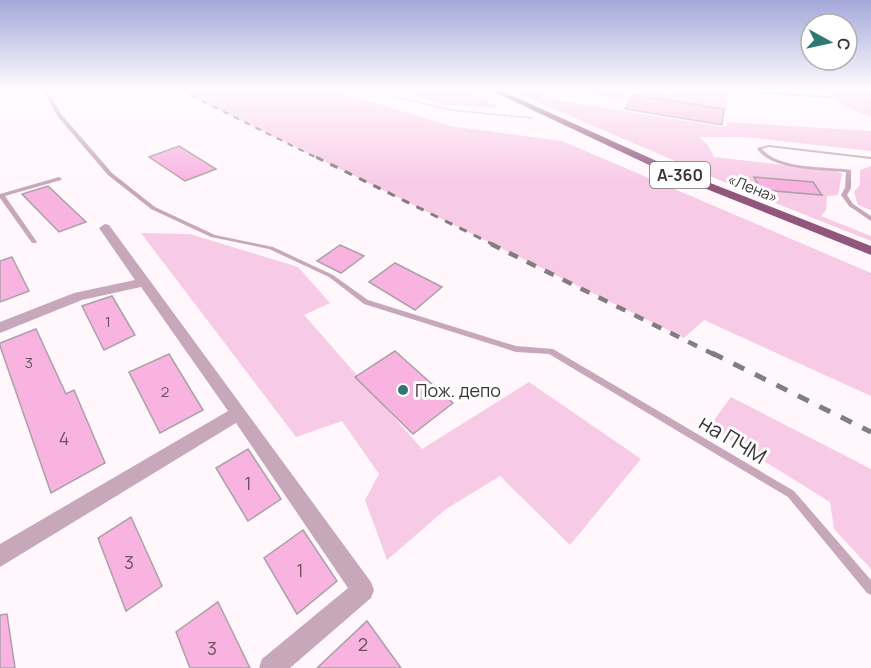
<svg xmlns="http://www.w3.org/2000/svg" width="871" height="668" viewBox="0 0 871 668" font-family="Manrope,sans-serif">
<rect width="100%" height="100%" fill="#fff7fc"/>
<path fill="#f7cae6" d="M180,90H333L450,126L562,141L871,273V396L704,320L684,338Z
M396,90H466L500,108L442,104Z
M510,90L549,92L551,99L722,127L727,126V122L871,131V151L743,137H699L708,145L714,157L837,171L842,174L838,195L827,196L826,210L821,216L871,236V241L745,191Z
M566,90H646L671,94L678,90H727V110L629,94L621,100Z
M821,90H871V117L851,109Z
M871,166V210L858,205L854,192L860,185V170Z
M141,233L190,234L298,267L330,303L304,315L422,449L529,382L641,459L570,545L500,476L446,509L387,560L365,500L379,474L342,421L296,437Z
M731,397L871,469V569L834,529L830,502L709,427Z"/>
<path fill="#f9b3e0" stroke="#aaa1a6" stroke-width="1.5" d="M633,95L724,109L722,125L625,109Z
M179,146L216,169L185,181L149,157Z
M754,177L813,182L822,195L761,190Z
M48,186L86,222L59,232L22,194Z
M340,245L364,256L341,273L317,261Z
M12,257L29,291L0,302V261Z
M395,263L442,287L415,310L369,282Z
M112,296L135,335L104,350L82,306Z
M36,329L66,394L74,390L105,463L51,493L0,346V343Z
M395,351L453,403L413,434L355,377Z
M169,354L203,410L160,433L129,372Z
M248,449L281,499L248,521L216,468Z
M131,517L162,586L126,611L98,538Z
M303,530L337,581L297,614L264,558Z
M218,602L250,668H190L176,632Z
M7,614L15,668H0V615Z
M367,621L401,668H317Z"/>
<g fill="none" stroke-linecap="round" stroke-linejoin="round">
<path stroke="#948f92" stroke-width="1.5" stroke-dasharray="1.5 1.5" stroke-linecap="butt" d="M369,90L450,110L532,118"/>
<path fill="#c7a8bb" fill-rule="evenodd" d="M43,90H47L62,115L112,173L155,207L215,235L273,247L333,275L368,300L516,346L553,349L794,491L871,580V595L867,593L788,497L549,354L516,352L364,304L329,277L269,249L211,237L151,209L108,175L58,117Z
M735,90L830,96L832,97L830,98L734,92Z
M769,145L871,157V159L769,147L762,149C780,170 825,166 851,170V188L847,195L853,204L871,216V221L849,206L841,195L845,188L846,172C824,170 780,170 763,155C762,155 757,149 757,148Z
M59,177L62,179L61,180L5,196L37,242L36,243H32L0,198V194Z"/>
<path fill="#c7a8bb" fill-rule="evenodd" d="M105,224L109,225L371,582L374,590L371,598L290,668H259L262,659L348,588L236,423L0,567V544L228,411L141,287L82,300L0,333V322L74,293L135,280L99,228Z"/>
<path fill="#90567c" fill-rule="evenodd" d="M490,90H500L672,168L871,246V255L664,172Z"/>
<path stroke="#837d80" stroke-width="2" stroke-dasharray="6 6" stroke-linecap="butt" d="M180,90L319,159"/>
<path stroke="#837d80" stroke-width="3" stroke-dasharray="8 8" stroke-linecap="butt" d="M316,157L494,245"/>
<path stroke="#837d80" stroke-width="4.5" stroke-dasharray="10 10" stroke-linecap="butt" d="M491,244L715,355"/>
<path stroke="#837d80" stroke-width="5" stroke-dasharray="12 12" stroke-linecap="butt" d="M712,353L871,432"/>
</g>
<linearGradient id="sky" x2="0" y2="1"><stop stop-color="#a3a8d9"/><stop offset="0.49" stop-color="#fffbfe"/><stop offset="1" stop-color="#fffbfe" stop-opacity="0"/></linearGradient>
<rect width="871" height="183" fill="url(#sky)"/>
<circle fill="#2e7774" stroke="#fff" stroke-width="2" cx="403" cy="390" r="6"/>
<g text-anchor="middle" dominant-baseline="central" stroke-width="6" stroke-linejoin="round" paint-order="stroke">
<g font-size="15" fill="#393537" stroke="#fff">
<text transform="translate(753 188) rotate(22)">«Лена»</text>
</g>
<g font-size="15" fill="#695461">
<text x="108" y="321">1</text>
<text x="29" y="362">3</text>
<text x="165" y="391">2</text>
</g>
<rect fill="#fff" stroke="#747273" stroke-width="1.5" x="650" y="162" width="60" height="26" rx="4.5"/>
<g font-size="16" font-weight="bold" fill="#393537">
<text x="680" y="175">А-360</text>
</g>
<g font-size="18" fill="#393537" stroke="#fff" text-anchor="start">
<text x="415" y="390">Пож. депо</text>
</g>
<g font-size="18" fill="#695461">
<text x="64" y="438">4</text>
<text x="248" y="483">1</text>
<text x="129" y="562">3</text>
<text x="300" y="570">1</text>
<text x="363" y="644">2</text>
<text x="212" y="648">3</text>
</g>
<g font-size="21" fill="#393537" stroke="#fff">
<text transform="translate(733 439) rotate(31)">на ПЧМ</text>
</g>
</g>
<g transform="translate(829 42) rotate(98)"><circle r="28" fill="#ffffff" stroke="#b0aeaf" stroke-width="1.5"/>
<path d="M0-4.5L10 22L0 15L-10 22Z" fill="#2e7774"/>
<text y="-9" font-size="16" font-weight="bold" text-anchor="middle" fill="#393537">С</text>
</g>
</svg>
